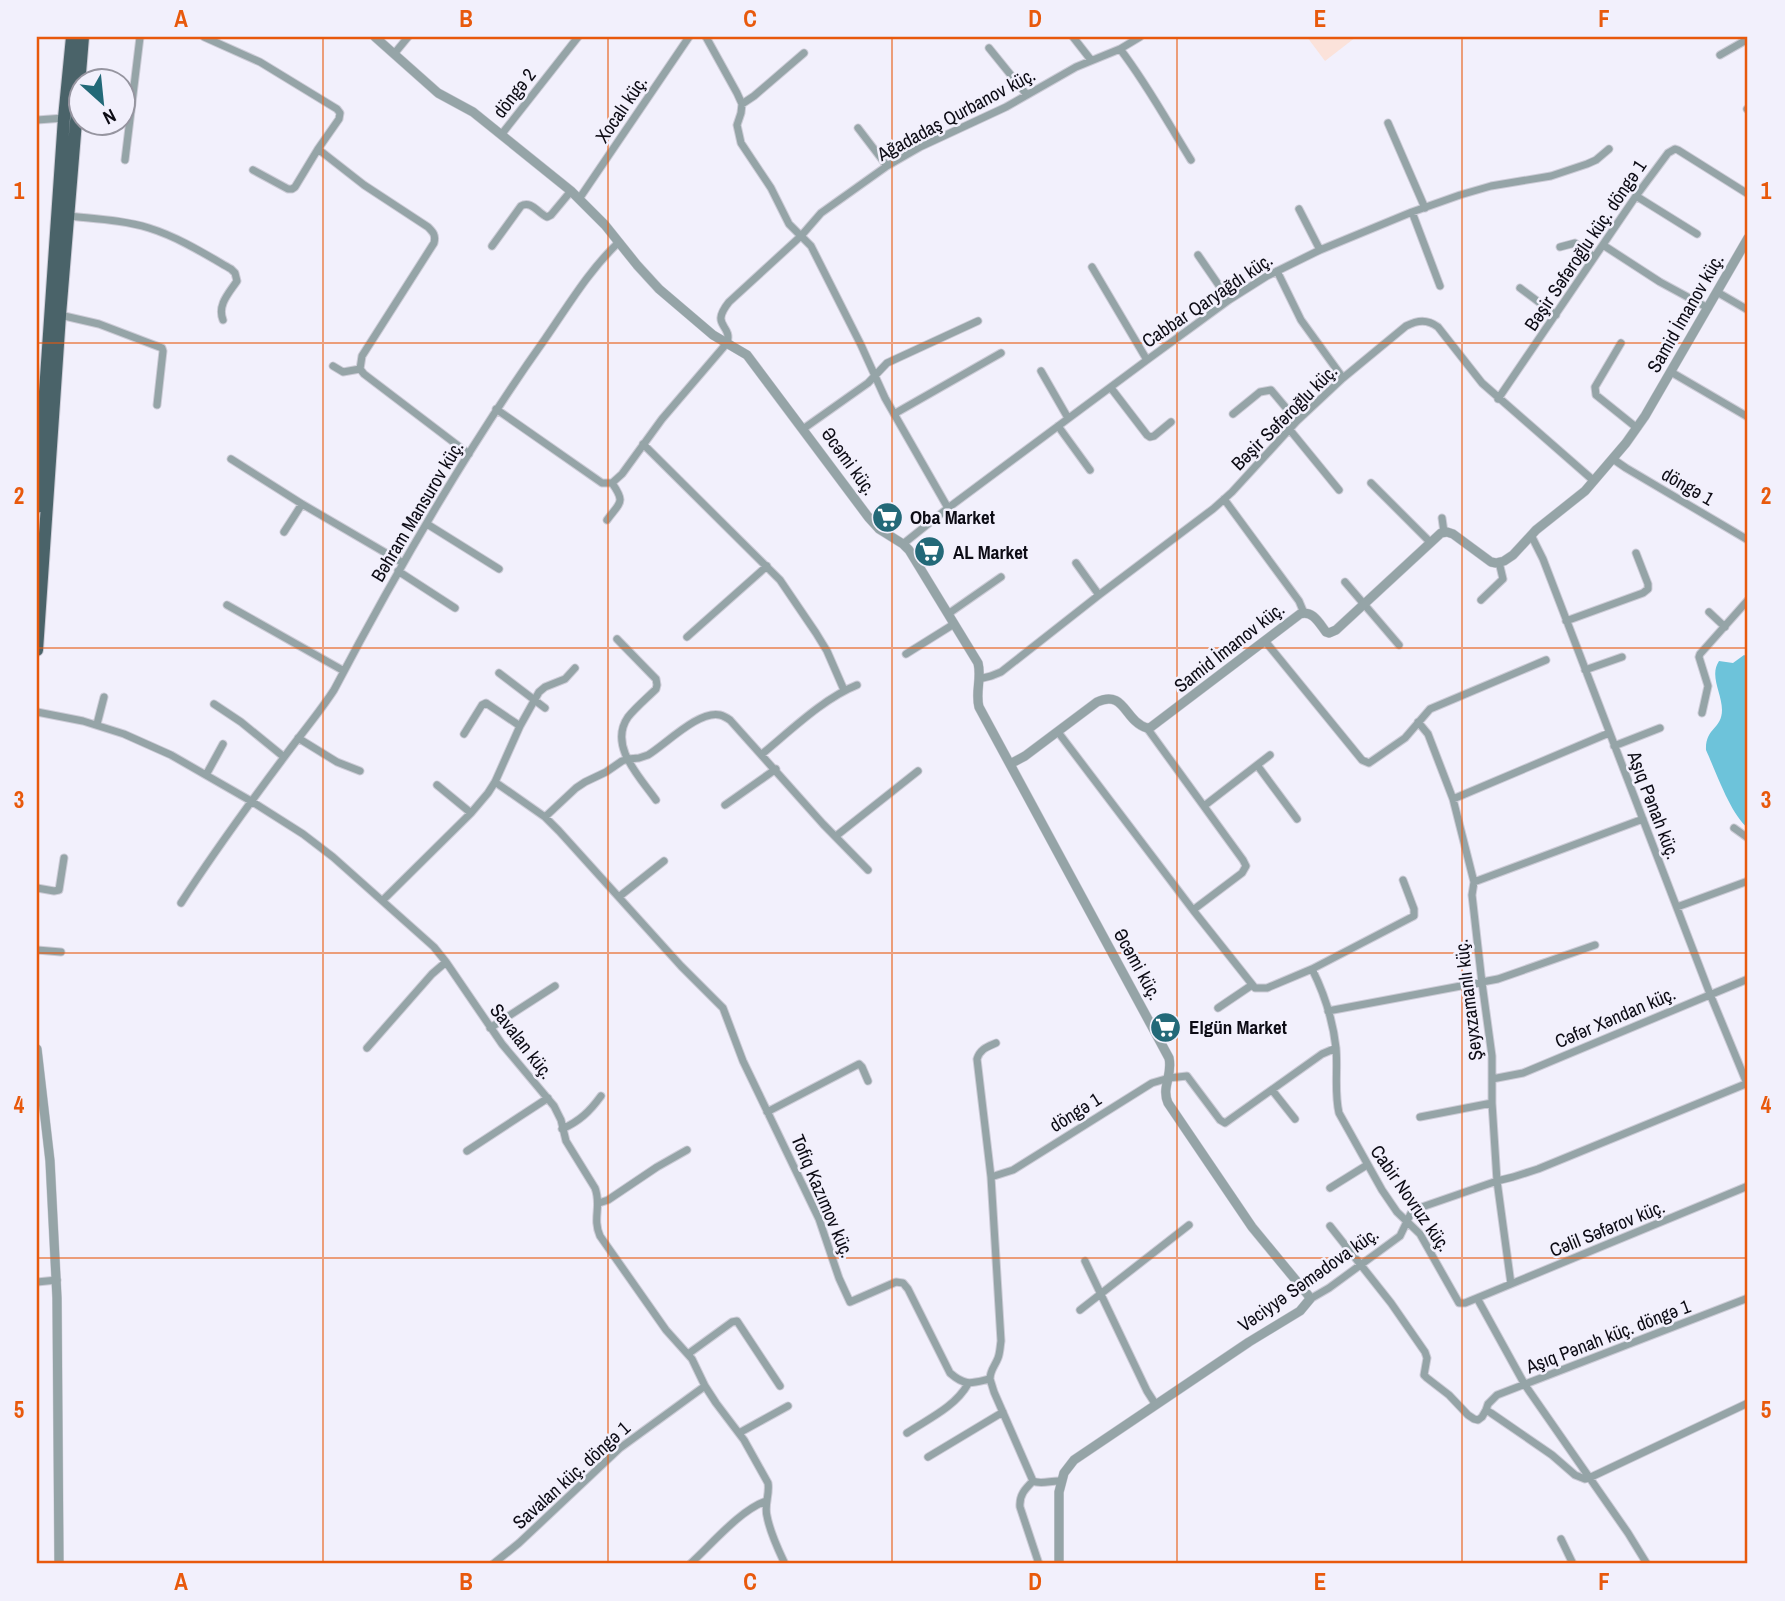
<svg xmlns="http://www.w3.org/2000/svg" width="1785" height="1601" viewBox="0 0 1785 1601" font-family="'Archivo Narrow',sans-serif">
<rect width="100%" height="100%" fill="#f2f0fc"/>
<path fill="#fbe2da" d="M1307,37H1356L1325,61Z"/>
<path fill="#6dc3da" d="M1744,655L1748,657V828C1731,815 1716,772 1706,750C1705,728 1722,729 1722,710C1722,693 1709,676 1719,661L1733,663Z"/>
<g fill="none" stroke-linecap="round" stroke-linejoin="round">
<defs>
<path id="minor" d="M204,37L260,62L337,109L340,113L339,119L318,149L364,185L428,227C433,232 436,235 434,243L362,356L360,369L364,374L469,454
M706,37L737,93L742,104L741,113L737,125L741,143L771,188L789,224L811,246L861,345L885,398L948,508
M1073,37L1091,60
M989,48L1027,95
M1120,49C1147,84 1168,123 1191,160
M394,54L408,37
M1720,55L1748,39
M742,104L754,96L804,53
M1747,109L1748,110
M37,120L64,118
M1388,123L1425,208
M858,128L887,166
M501,135L578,37
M125,160L140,37
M253,170L288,189H292L295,187L318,149
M1636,196L1697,234
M579,199L689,37
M1299,209L1320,250
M1412,212L1440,286
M68,216C95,219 123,220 149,228C178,237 205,254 231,269L235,273L237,281C229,293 217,305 223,320
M1603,245L1660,282L1708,308
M492,246L521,206C531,200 538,213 547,217L551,215L571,191
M1560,247L1575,243L1594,257
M1198,255L1229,300
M1092,267L1147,360
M1277,271L1301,320L1343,378
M1520,288L1556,315
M1717,292L1748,310
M60,315L99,324L162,348L163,351L157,405
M1621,343L1595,387L1596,395L1637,428
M333,366L343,372L360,369
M1041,371L1068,418
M1671,372L1748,417
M1111,388L1147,435L1150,437L1154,436L1171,422
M1498,399L1636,196L1668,153L1675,149L1678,150L1748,194
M496,409L602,483H612L622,474L662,419L727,343C733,324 709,327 729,302L801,236L821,213L887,166L920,147L1006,107L1076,67L1120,49L1140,37
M894,414L1001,353
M1233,414L1260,392L1271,390L1297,421
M1058,426L1090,470
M803,429L868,383L887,363L978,321
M1290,430L1339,490
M643,444L780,580L816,633L827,651L844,690
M231,459L302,504L403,563
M1613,459L1626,468L1748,540
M1371,483L1430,542
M1224,499L1299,601L1304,613
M1442,518L1444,532
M607,520C620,502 626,503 612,483
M427,524L499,569
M284,532L302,504
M1531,535L1543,559L1710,994L1748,1086
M903,544L948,508L1147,360L1229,300L1267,276L1320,250L1412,212L1460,195L1491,186L1551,176L1587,164L1596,160L1609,149
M1076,563L1099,595
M398,571L455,608
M1345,582L1399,645
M1481,600L1503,579L1499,562
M227,605L344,671
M1709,612L1725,627
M948,614L1001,577
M1566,621L1643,593L1648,589V584L1636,553
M687,637L767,566
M617,639L656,679L657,685L656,689C647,698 636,707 628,717C608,746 640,777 656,800
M1265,641L1362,760L1369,763L1405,738L1430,709L1546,660
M906,654L954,624
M1585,670L1622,657
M499,673L545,708
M979,679L991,676L1001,672L1099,595L1213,509L1232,492L1297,421L1343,378L1406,326C1418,320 1427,319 1438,327L1482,383L1594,481
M214,704L241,722L284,757
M37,712L83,721L124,734L171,755L251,801L303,834L333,857L434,947L446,962L502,1044L554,1106L561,1120L566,1141L595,1188C602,1206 592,1218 600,1236L666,1330L692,1359L705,1386L716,1403L744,1440L768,1483C770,1494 764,1505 767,1516C770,1533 778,1549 785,1564
M1702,713L1708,686L1699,657L1700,654L1748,600
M1418,722L1428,734L1453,799L1474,882L1472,895L1482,983L1492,1056V1103L1497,1181L1511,1284
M97,724L104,697
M1147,728L1243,860L1246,866L1242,873L1193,910
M1058,732L1193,910L1255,988H1267L1312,969L1414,916V909L1403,880
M464,734L482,705L486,703L520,726
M298,738L337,762L360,771
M1614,746L1660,728
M762,754C790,731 824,698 857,685
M1257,765L1297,819
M206,775L223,744
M495,782L545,817L559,831L681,966L723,1008L743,1061L819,1219L839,1278L850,1302L896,1282L903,1283L908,1289L950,1373C966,1387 972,1383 990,1379L994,1392L1033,1481C1041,1485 1052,1480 1061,1481
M437,785L471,813
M1453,799L1609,733
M725,805L776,769
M1204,806L1270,755
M545,817L576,788L585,782L606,772L622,761L628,759L639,758L648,755C666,744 699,710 720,715C724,716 727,718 730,720L823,824L868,870
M1734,828L1748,838
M836,836L918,771
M1474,882L1643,819
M37,888L54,891L59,890L64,858
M620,896L664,861
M383,900L471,813L488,793L495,782L520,726L539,692L545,687L565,679L575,668
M181,903C214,852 249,804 285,756C301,734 319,713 334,690C397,570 466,450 545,339C568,306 589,270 619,242
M1677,907L1748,881
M37,950L61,952
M1312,969C1324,993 1333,1021 1336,1048C1338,1070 1334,1092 1339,1113L1382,1190L1397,1212L1420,1234L1459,1303H1465L1748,1186
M1218,1008L1252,985
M1328,1011L1498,979L1595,945
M490,1028L555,986
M367,1048L432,974L446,962
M1492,1079L1523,1073L1748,979
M1272,1090L1295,1119
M767,1112L859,1064L862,1067L868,1081
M1420,1117L1492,1103
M562,1129C580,1121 590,1111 601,1096
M467,1151L548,1098
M991,1177L977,1059C980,1049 987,1047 996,1043
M1330,1188L1367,1165
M599,1203L608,1200L657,1167L687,1150
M1330,1226L1391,1303L1425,1352L1427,1358L1424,1375L1427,1378L1449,1395L1468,1415L1474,1419L1478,1420L1482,1417L1486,1410L1491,1413L1552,1455L1575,1475L1585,1479L1589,1478L1748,1403
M1085,1261L1147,1391L1156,1405
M37,1282L57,1280
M1477,1298L1525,1385L1628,1533L1647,1564
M1310,1299L1329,1288L1400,1236L1411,1213L1419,1208L1497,1181L1513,1177L1538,1169L1748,1083
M1080,1310L1189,1225
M688,1354L732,1322L737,1321L780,1386
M990,1379C990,1370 995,1366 998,1358C1000,1353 1000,1347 1001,1341L991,1177L1013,1170L1152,1083L1169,1078L1187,1076L1220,1120L1225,1123L1322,1054L1336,1048
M1486,1410L1488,1404L1497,1395L1748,1298
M739,1433L788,1406
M907,1433C928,1419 955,1407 968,1384
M928,1457L1003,1412
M1033,1481C1025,1489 1019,1495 1020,1507L1039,1564
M1561,1539L1573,1564
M493,1564L519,1543L620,1448L705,1386
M690,1564C711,1545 740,1510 766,1501"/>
<path id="tertiary" d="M375,37L438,93L473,112L571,191L605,225L637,265L659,289L713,335L747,355L869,518L879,529L903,544L909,550L978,663C982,678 975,692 979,707L1169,1058C1173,1076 1161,1087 1168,1103L1252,1227L1308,1295L1310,1299L1300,1311L1249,1342L1074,1460L1064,1473L1059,1492V1564
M1010,764L1025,756L1097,702C1125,689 1124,721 1147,728L1151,727L1300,614C1313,610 1319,623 1326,632L1329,633L1336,630L1441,533L1447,532L1453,534L1491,562L1496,563L1504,561L1513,555L1536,530L1585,491L1626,443L1645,416L1748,238
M37,1049L50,1161L57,1298L59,1564"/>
<path id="primary" d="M37,507L64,118L72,37
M37,650L60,315L83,37"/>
</defs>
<use href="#minor" stroke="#cdccd7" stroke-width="9"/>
<use href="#tertiary" stroke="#cdccd7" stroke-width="10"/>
<use href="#primary" stroke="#cdccd7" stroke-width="14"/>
<use href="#minor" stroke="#95a4a7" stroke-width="7"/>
<use href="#tertiary" stroke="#95a4a7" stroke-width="9"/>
<use href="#primary" stroke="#4a6369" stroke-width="12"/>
</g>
<path fill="none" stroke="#e8590c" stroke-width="2" stroke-opacity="0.55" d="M323,37V1564M608,37V1564M892,37V1564M1177,37V1564M1462,37V1564M37,343H1748M37,648H1748M37,953H1748M37,1258H1748"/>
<defs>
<symbol id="supermarket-disc" viewBox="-11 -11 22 22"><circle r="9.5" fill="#236978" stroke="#f2f0fc"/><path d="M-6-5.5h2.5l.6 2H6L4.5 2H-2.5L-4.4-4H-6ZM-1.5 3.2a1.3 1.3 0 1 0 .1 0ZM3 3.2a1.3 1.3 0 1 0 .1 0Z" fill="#fff"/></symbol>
</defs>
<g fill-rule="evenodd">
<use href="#supermarket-disc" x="870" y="500" width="35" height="35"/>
<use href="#supermarket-disc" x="912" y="534" width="35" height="35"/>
<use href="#supermarket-disc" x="1148" y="1010" width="35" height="35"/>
</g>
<g text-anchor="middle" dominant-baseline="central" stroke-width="5" stroke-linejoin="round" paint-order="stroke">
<g font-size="19" fill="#0d0c15" stroke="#f2f0fc">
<text transform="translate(514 93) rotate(-52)">döngə 2</text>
<text transform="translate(621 109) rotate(-56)">Xocalı küç.</text>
<text transform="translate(956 114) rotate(-28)">Ağadadaş Qurbanov küç.</text>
<text transform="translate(1585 245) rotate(-56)">Bəşir Səfəroğlu küç. döngə 1</text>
<text transform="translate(1207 300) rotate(-34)">Cabbar Qaryağdı küç.</text>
<text transform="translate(1685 313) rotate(-60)">Samid İmanov küç.</text>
<text transform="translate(1284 417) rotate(-45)">Bəşir Səfəroğlu küç.</text>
<text transform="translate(849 461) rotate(54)">Əcəmi küç.</text>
<text transform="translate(1688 486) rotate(30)">döngə 1</text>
<text transform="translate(417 511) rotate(-59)">Bəhram Mansurov küç.</text>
<text transform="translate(1229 647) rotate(-38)">Samid İmanov küç.</text>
<text transform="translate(1654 805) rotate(69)">Aşıq Pənah küç.</text>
<text transform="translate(1138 964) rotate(61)">Əcəmi küç.</text>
<text transform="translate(1468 1000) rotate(-97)">Şeyxzamanlı küç.</text>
<text transform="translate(1615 1017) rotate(-23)">Cəfər Xəndan küç.</text>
<text transform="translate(522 1041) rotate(52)">Savalan küç.</text>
<text transform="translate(1075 1112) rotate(-32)">döngə 1</text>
<text transform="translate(823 1196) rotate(67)">Tofiq Kazımov küç.</text>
<text transform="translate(1411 1198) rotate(55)">Cabir Novruz küç.</text>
<text transform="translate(1607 1228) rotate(-22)">Cəlil Səfərov küç.</text>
<text transform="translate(1308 1279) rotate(-35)">Vəciyyə Səmədova küç.</text>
<text transform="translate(1608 1336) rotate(-21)">Aşıq Pənah küç. döngə 1</text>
<text transform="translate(571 1475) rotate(-42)">Savalan küç. döngə 1</text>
</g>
<g font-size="19" font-weight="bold" fill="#0d0c15" stroke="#f2f0fc" text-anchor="start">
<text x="910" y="517">Oba Market</text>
<text x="953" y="552">AL Market</text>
<text x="1189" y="1027">Elgün Market</text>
</g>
</g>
<rect width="1785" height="1601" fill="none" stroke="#f2f0fc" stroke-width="77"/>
<g transform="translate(102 102) rotate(153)"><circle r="33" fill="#f2f0fc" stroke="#9695a0" stroke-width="2"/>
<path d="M0-5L12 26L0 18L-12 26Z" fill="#236978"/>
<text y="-10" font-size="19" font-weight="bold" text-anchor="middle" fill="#0d0c15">N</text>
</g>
<rect x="38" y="38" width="1708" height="1524" fill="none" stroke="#e8590c" stroke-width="2.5"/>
<g font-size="23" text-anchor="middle" font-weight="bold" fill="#e8590c">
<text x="181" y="27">A</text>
<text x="466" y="27">B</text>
<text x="750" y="27">C</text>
<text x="1035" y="27">D</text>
<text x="1320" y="27">E</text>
<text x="1604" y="27">F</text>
<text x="19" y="199">1</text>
<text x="1766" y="199">1</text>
<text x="19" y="504">2</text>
<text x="1766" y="504">2</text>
<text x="19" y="808">3</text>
<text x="1766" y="808">3</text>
<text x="19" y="1113">4</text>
<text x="1766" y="1113">4</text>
<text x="19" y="1418">5</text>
<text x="1766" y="1418">5</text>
<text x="181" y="1590">A</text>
<text x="466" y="1590">B</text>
<text x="750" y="1590">C</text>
<text x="1035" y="1590">D</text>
<text x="1320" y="1590">E</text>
<text x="1604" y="1590">F</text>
</g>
</svg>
